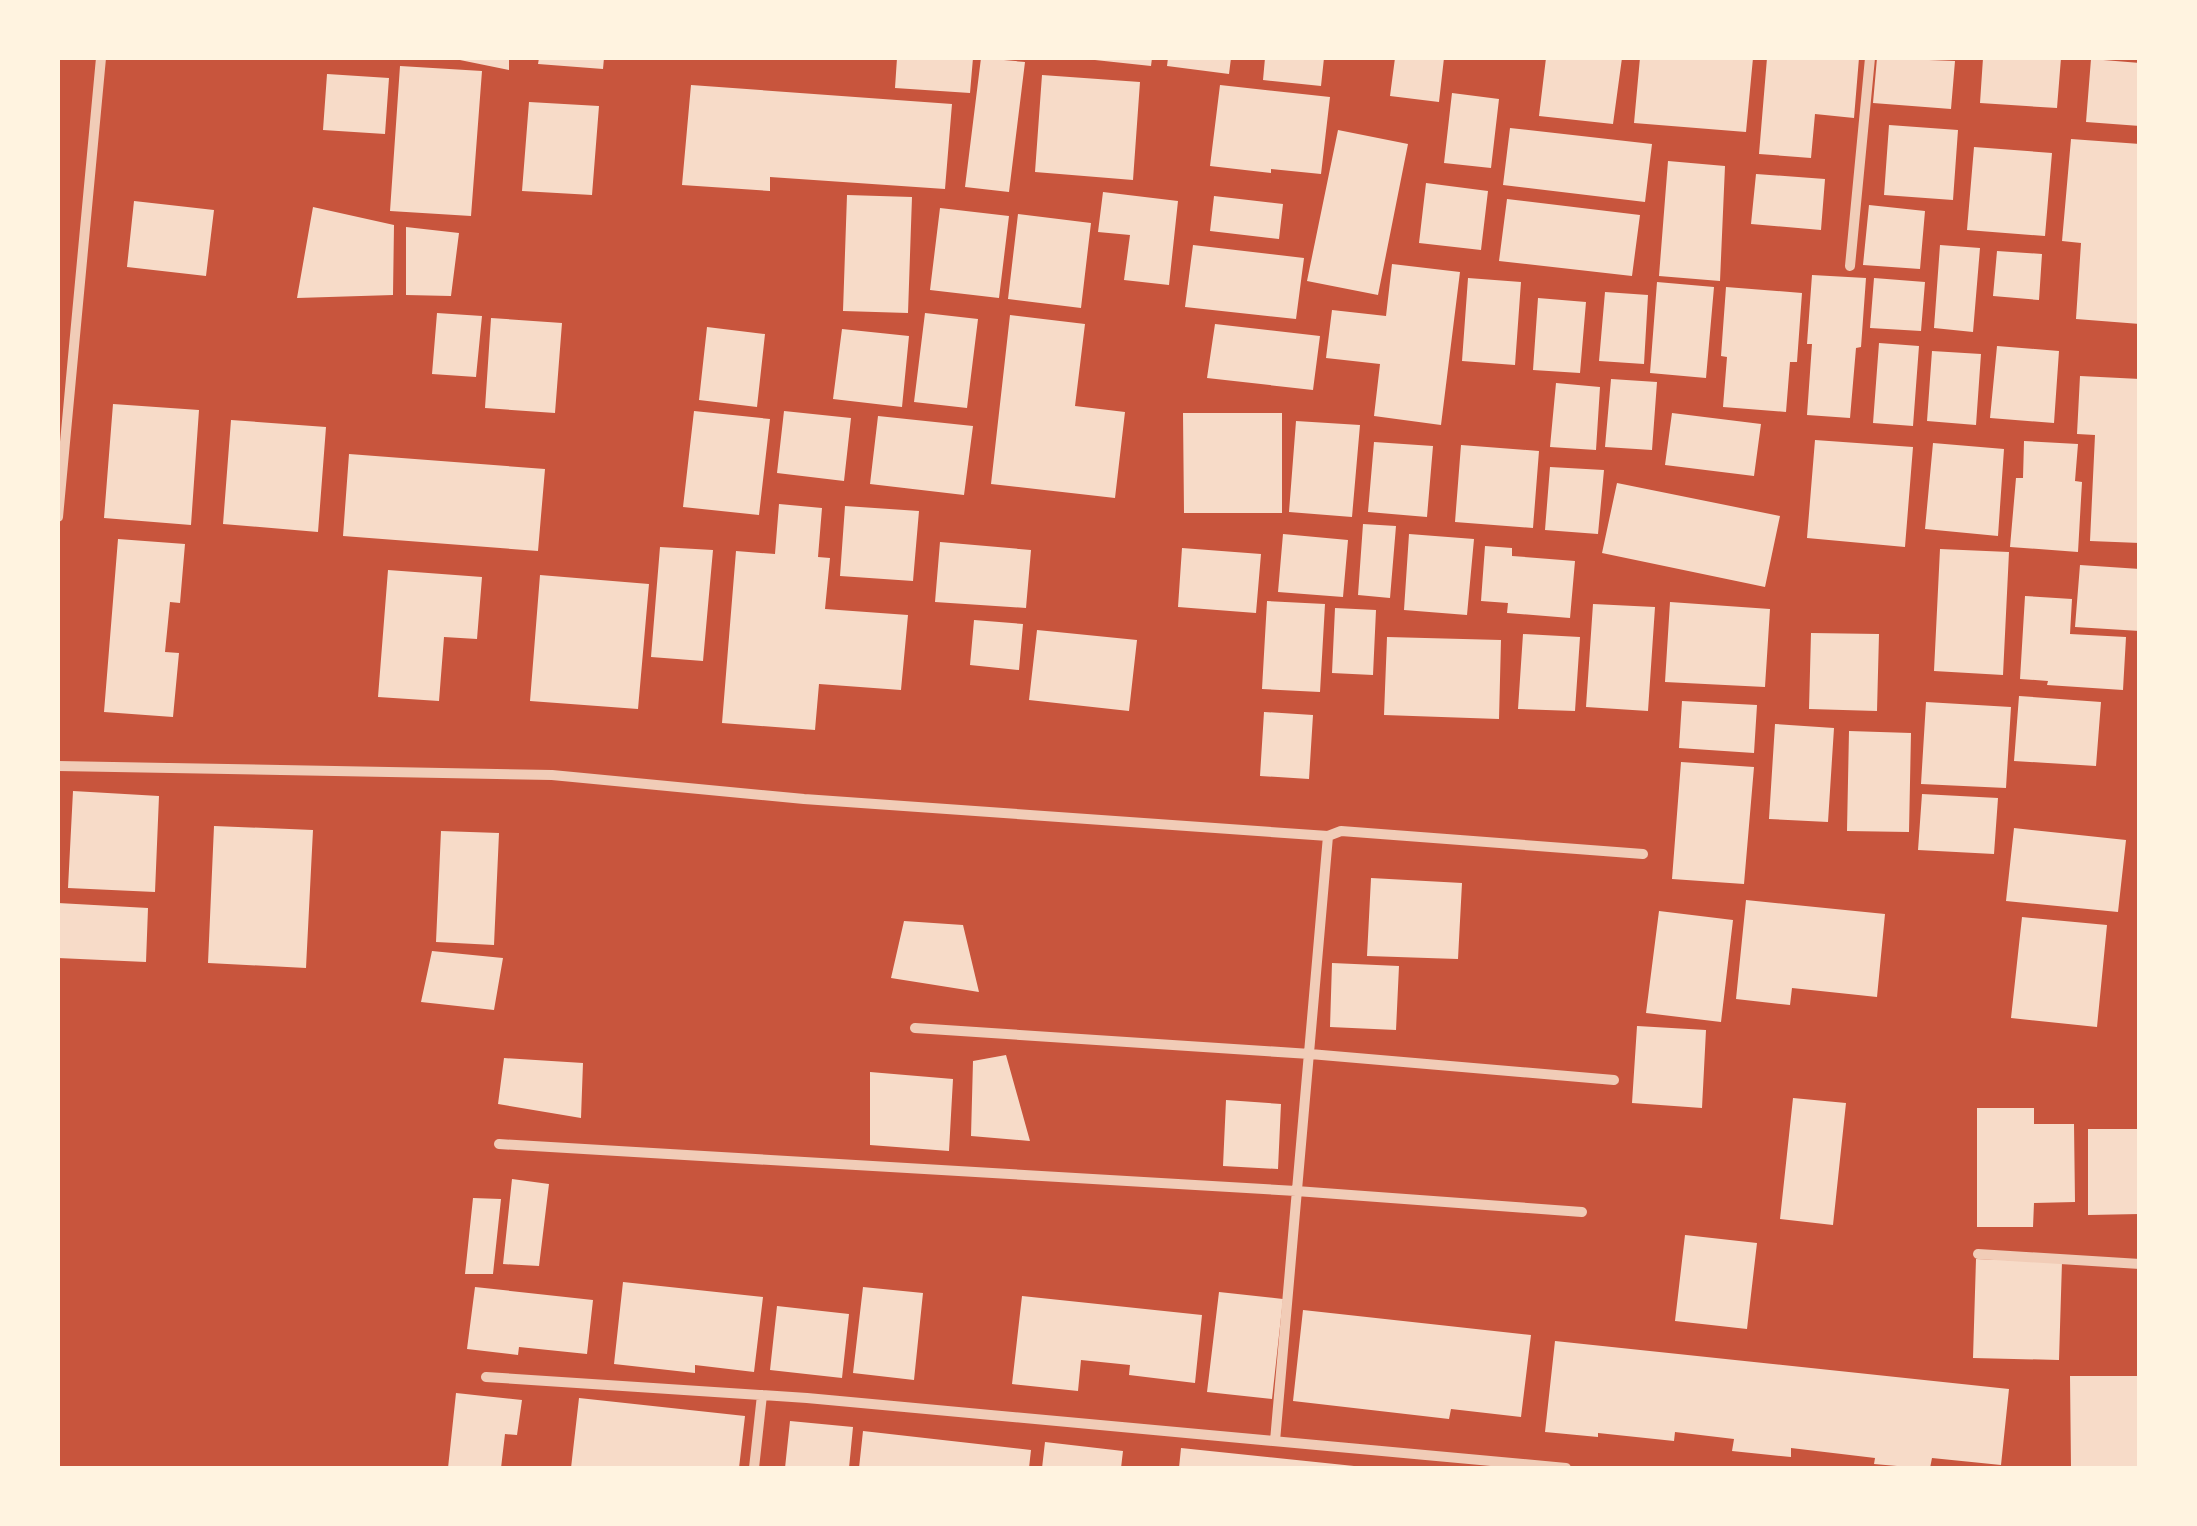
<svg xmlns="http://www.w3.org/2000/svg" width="2197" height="1526" viewBox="0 0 2197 1526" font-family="Rubik,sans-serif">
<rect width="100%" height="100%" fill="#c8553d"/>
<path fill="#f7dbc8" d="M456,58H509V70L455,59Z
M539,58H604L603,69L538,64Z
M897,58H973L970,93L895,88Z
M981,58L1025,62L1009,192L965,187Z
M1095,58H1152L1151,66L1095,60Z
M1168,58H1231L1229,74L1167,66Z
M1265,58H1324L1321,86L1263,80Z
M1395,58H1444L1439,102L1390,96Z
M1546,58H1622L1613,124L1539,116Z
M1640,58H1753L1746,132L1634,123Z
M1767,58H1859L1854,118L1815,114L1811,158L1759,154Z
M1877,58L1955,61L1951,109L1873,103Z
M1983,58H2061L2057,108L1980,103Z
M2091,59L2140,63V126L2086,122Z
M400,66L482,71L471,216L390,211Z
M327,74L389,78L385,134L323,130Z
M1042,75L1140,82L1133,180L1035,172Z
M691,85L952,104L945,189L770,177V191L682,185Z
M1220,85L1330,97L1321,174L1271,169V173L1210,166Z
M1452,93L1499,99L1491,168L1444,163Z
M529,102L599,106L592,195L522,191Z
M1889,125L1958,130L1953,200L1884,195Z
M1510,128L1652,144L1645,202L1503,185Z
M1338,130L1408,144L1378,295L1307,281Z
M2071,139L2140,144V324L2076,319L2081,243L2062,241Z
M1974,147L2052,153L2045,236L1967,230Z
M1668,161L1725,166L1720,281L1659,276Z
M1756,174L1825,179L1821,230L1751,224Z
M1426,183L1488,191L1481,250L1419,243Z
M1103,192L1178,201L1169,285L1124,280L1130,235L1098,232Z
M847,195L912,197L908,313L843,311Z
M1214,196L1283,204L1279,239L1210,231Z
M1507,199L1640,215L1632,276L1499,261Z
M134,201L214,210L206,276L127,267Z
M1869,205L1925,211L1920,269L1863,265Z
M313,207L394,225L393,295L297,298Z
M940,208L1009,216L999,298L930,290Z
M1018,214L1091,223L1081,308L1008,299Z
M406,227L459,233L451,296L406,295Z
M1193,245L1304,258L1296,319L1185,307Z
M1940,245L1980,248L1973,332L1934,328Z
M1997,251L2042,254L2039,300L1993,296Z
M1392,264L1460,272L1441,425L1374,416L1380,364L1326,358L1332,310L1386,316Z
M1812,275L1866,278L1861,347L1856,348L1850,418L1807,415L1812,344H1807Z
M1468,278L1521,282L1515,365L1462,361Z
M1874,278L1925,282L1921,331L1870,328Z
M1657,282L1714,287L1706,378L1650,373Z
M1726,287L1802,293L1797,362H1790L1786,412L1723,407L1727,357L1721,356Z
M1605,292L1648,295L1644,364L1599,361Z
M1538,298L1586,302L1580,373L1533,370Z
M437,313L482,316L476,377L432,374Z
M925,313L978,319L967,408L914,402Z
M1010,315L1085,324L1075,406L1125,412L1115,498L991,484Z
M491,318L562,323L555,413L485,408Z
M1215,324L1320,336L1313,390L1207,378Z
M707,327L765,334L757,407L699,400Z
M842,329L909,336L902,407L833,399Z
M1879,343L1919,346L1913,426L1873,423Z
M1997,346L2059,351L2054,423L1990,418Z
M1932,351L1981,354L1976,425L1927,421Z
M2080,376L2140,379V543L2090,541L2095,435L2077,434Z
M1611,379L1657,382L1652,450L1605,447Z
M1556,383L1600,387L1596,450L1550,447Z
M113,404L199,410L191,525L104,518Z
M694,411L770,419L759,515L683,507Z
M784,411L851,418L844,481L777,473Z
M1183,413H1282V513H1184Z
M1672,413L1761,424L1754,476L1665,465Z
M878,416L973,426L964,495L870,484Z
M231,420L326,427L318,532L223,524Z
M1296,421L1360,425L1352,517L1289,512Z
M1815,440L1913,447L1905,547L1807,538Z
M2024,441L2078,444L2075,481L2082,482L2078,552L2010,547L2016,478H2023Z
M1374,442L1433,446L1427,517L1368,512Z
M1933,443L2004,449L1998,536L1925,529Z
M1461,445L1539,451L1533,528L1455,522Z
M349,454L545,469L538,551L343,536Z
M1550,467L1604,470L1598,534L1545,530Z
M1617,483L1780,516L1765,587L1602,553Z
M779,504L822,508L818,557L830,558L825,609L908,615L901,690L819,684L815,730L722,723L736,551L775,554Z
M845,506L919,511L913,581L840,576Z
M1363,524L1396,526L1390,598L1358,595Z
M1283,534L1348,540L1343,597L1278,592Z
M1409,534L1474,539L1467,615L1404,610Z
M118,539L185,544L180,603L170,602L165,652L179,653L173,717L104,712Z
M940,542L1031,550L1026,608L935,602Z
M1485,546L1512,548V556L1575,561L1570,618L1507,613L1508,603L1481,601Z
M660,547L713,550L703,661L651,657Z
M1182,548L1261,554L1256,613L1178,607Z
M1940,549L2009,552L2003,675L1934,671Z
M2080,565L2140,569V631L2075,627Z
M388,570L482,577L477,639L444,637L439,701L378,697Z
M540,575L649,584L638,709L530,701Z
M2025,596L2072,599L2070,634L2126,637L2123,690L2047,685L2048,681L2020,679Z
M1267,601L1325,604L1320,692L1262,689Z
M1670,602L1770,609L1765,687L1665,682Z
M1593,604L1655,607L1648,711L1586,707Z
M1335,608L1376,610L1373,675L1332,673Z
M974,620L1023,624L1019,670L970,665Z
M1037,630L1137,640L1129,711L1029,700Z
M1811,633L1879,634L1877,711L1809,709Z
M1523,634L1580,637L1575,711L1518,709Z
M1387,637L1501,640L1499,719L1384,715Z
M2019,696L2101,702L2096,766L2014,761Z
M1682,701L1757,705L1754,753L1679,748Z
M1926,702L2011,707L2006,788L1921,784Z
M1264,712L1313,715L1309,779L1260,776Z
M1775,724L1834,728L1828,822L1769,819Z
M1849,731L1911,733L1909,832L1847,831Z
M1681,762L1754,767L1744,884L1672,879Z
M73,791L159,796L155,892L68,888Z
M1922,794L1998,798L1994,854L1918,850Z
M214,826L313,830L306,968L208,963Z
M2014,828L2126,840L2118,912L2006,901Z
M441,831L499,833L494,945L436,942Z
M1371,878L1462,883L1458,959L1367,956Z
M1746,900L1885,914L1877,997L1792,988L1790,1005L1736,999Z
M58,903L148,908L146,962L58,958Z
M1659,911L1733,920L1721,1022L1646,1013Z
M2022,917L2107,925L2097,1027L2011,1018Z
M904,921L963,925L979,992L891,978Z
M432,951L503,958L494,1010L421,1002Z
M1332,963L1399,966L1396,1030L1330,1027Z
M1637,1026L1706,1030L1702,1108L1632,1103Z
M1006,1055L1030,1141L971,1136L973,1061Z
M504,1058L583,1063L581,1118L498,1104Z
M870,1072L953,1079L949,1151L870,1145Z
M1793,1098L1846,1103L1833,1225L1780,1219Z
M1226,1100L1281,1104L1278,1169L1223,1166Z
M1977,1108H2034V1124H2074L2075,1202L2034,1203L2033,1227H1977Z
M2088,1129H2140V1214L2088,1215Z
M512,1179L549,1184L539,1266L503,1264Z
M473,1198L501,1199L493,1274H465Z
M1685,1235L1757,1243L1747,1329L1675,1321Z
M1976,1259L2062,1262L2059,1360L1973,1358Z
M623,1282L763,1297L754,1372L695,1365V1373L614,1364Z
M475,1287L593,1300L587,1354L519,1347L518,1355L467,1349Z
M863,1287L923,1293L914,1380L853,1373Z
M1219,1292L1283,1299L1272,1399L1207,1392Z
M1022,1296L1202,1315L1195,1383L1129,1375L1130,1365L1081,1360L1078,1391L1012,1384Z
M777,1306L849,1314L842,1378L770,1370Z
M1303,1310L1531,1335L1521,1417L1451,1409L1449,1419L1293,1401Z
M1555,1341L2009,1389L2001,1465L1932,1458L1930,1468H1920L1874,1464L1875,1458L1791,1448V1457L1732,1451L1734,1439L1675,1432L1674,1441L1598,1433V1437L1545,1432Z
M2070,1376H2140V1468H2071Z
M456,1393L522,1400L517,1435L505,1434L501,1468H448Z
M579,1398L745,1416L739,1468H571Z
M790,1421L853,1427L849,1468H785Z
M863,1431L1031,1450L1029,1468H859Z
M1045,1442L1123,1451L1121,1468H1042Z
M1181,1448L1354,1466V1468H1179Z"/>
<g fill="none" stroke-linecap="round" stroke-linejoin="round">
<path stroke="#f1ccb7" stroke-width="10" d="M1850,266L1870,58
M58,517L101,58
M58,766L552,775L804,799L1328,836L1341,831L1643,854
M915,1028L1310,1054L1614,1080
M499,1144L1296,1191L1582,1212
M1978,1254L2140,1264
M486,1377L807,1398L1566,1468
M1275,1441L1328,836
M754,1468L762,1395"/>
</g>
<rect width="2197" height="1526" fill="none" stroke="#fff3e0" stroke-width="120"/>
</svg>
